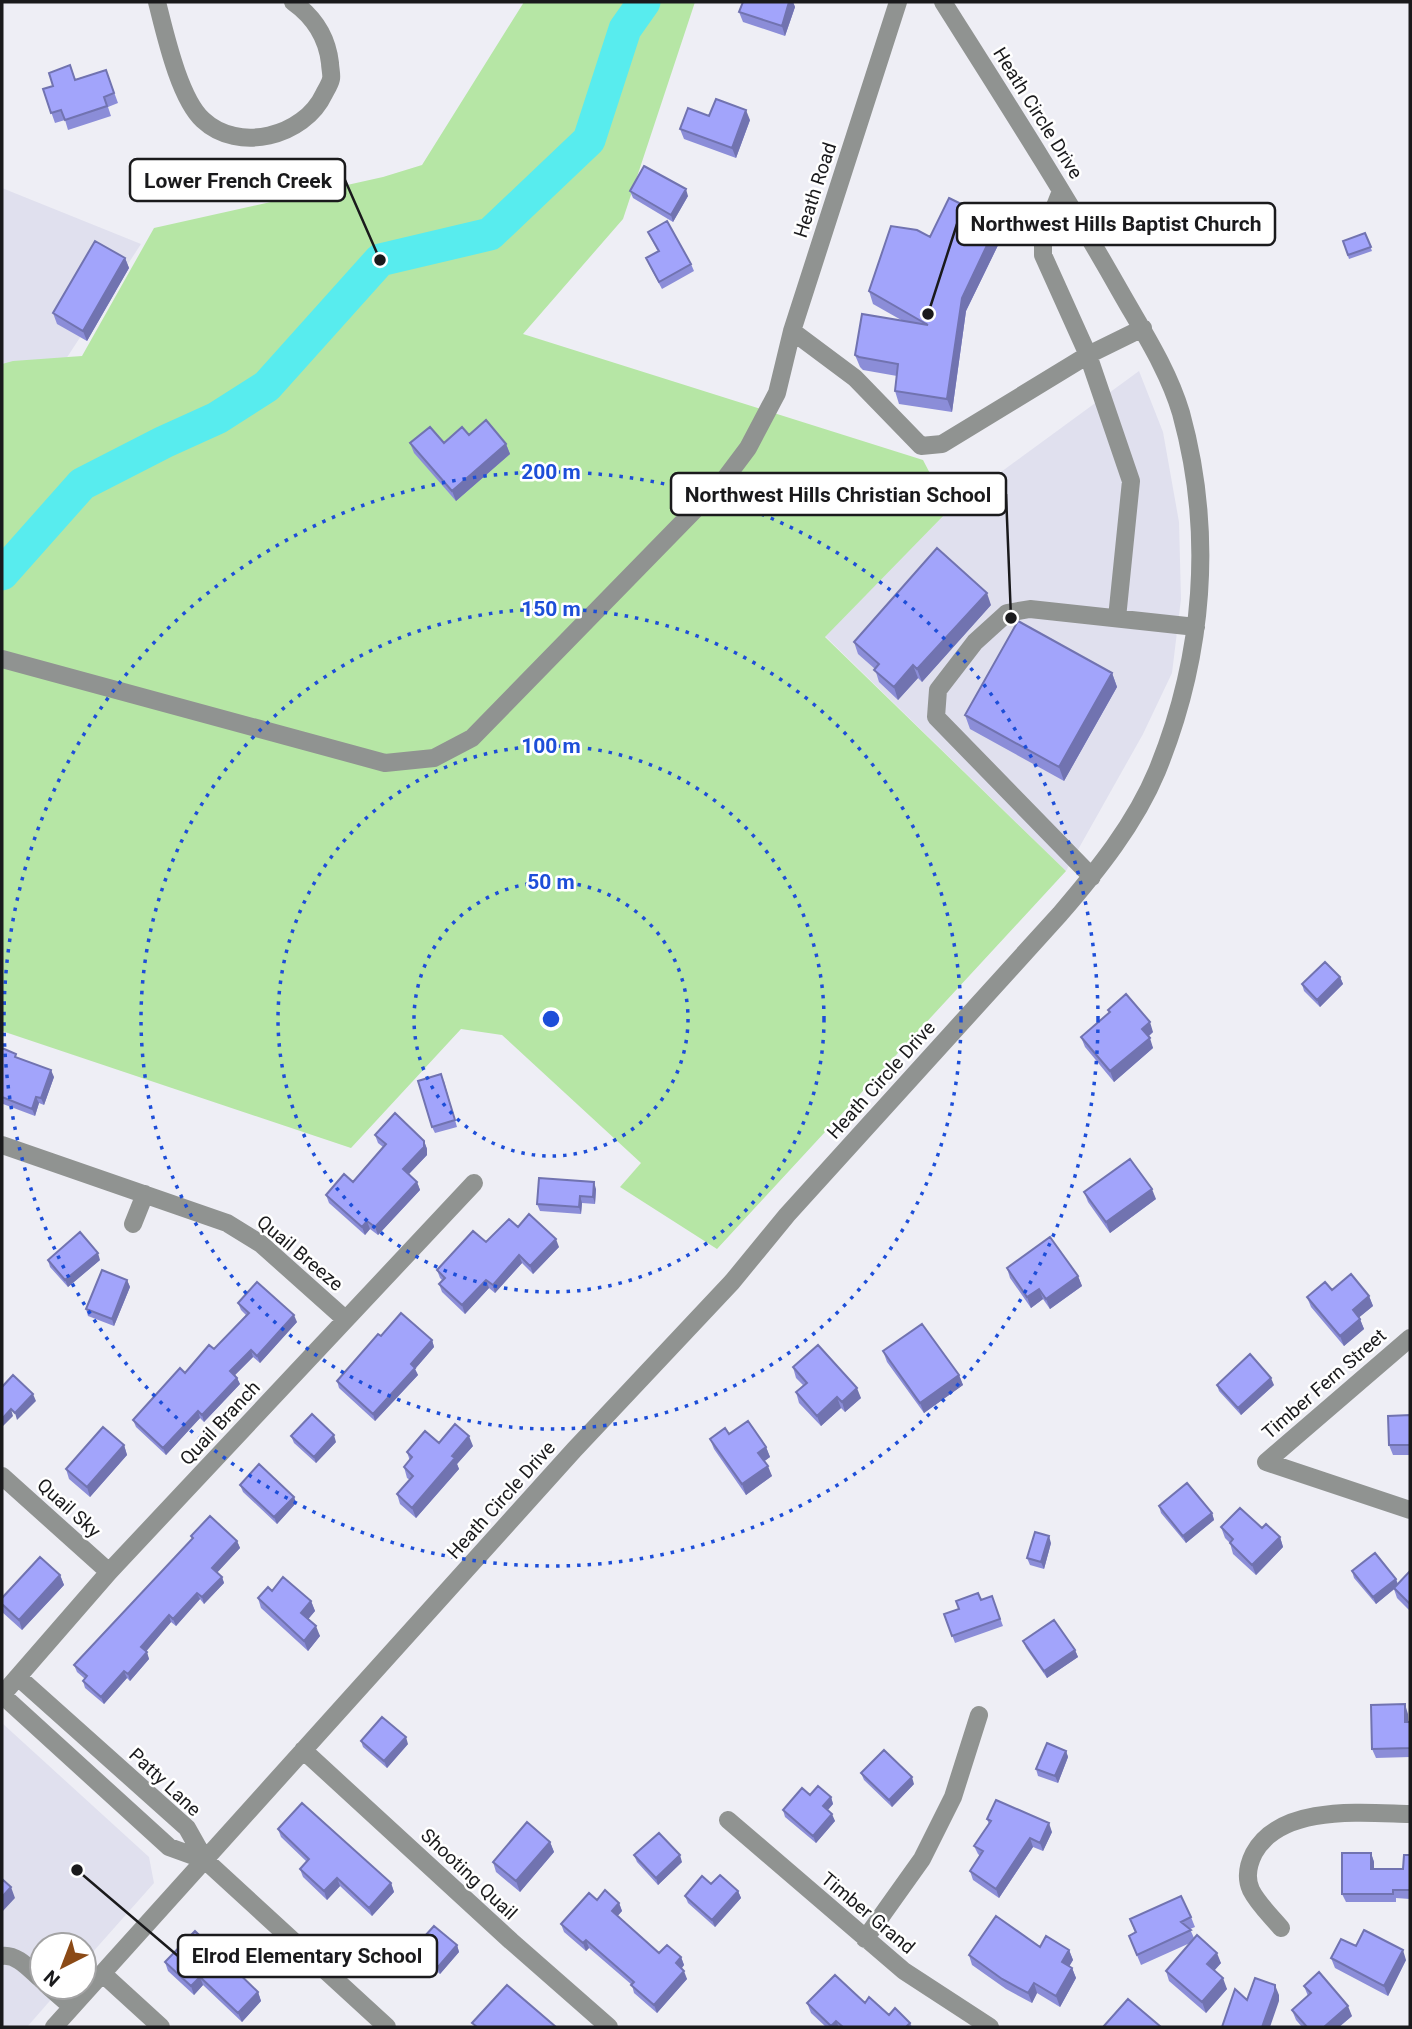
<svg xmlns="http://www.w3.org/2000/svg" width="1412" height="2029" viewBox="0 0 1412 2029" font-family="Roboto,sans-serif">
<rect width="100%" height="100%" fill="#eeeef5"/>
<path fill="#e0e0ee" d="M2,188L141,244L2,457Z
M1139,371L1163,432L1179,522L1181,599L1172,673L1143,734L1066,871L825,636L949,510Z
M2,1723L149,1857L154,1883L84,1962V1945H42V1987H62L27,2027H2Z"/>
<path fill="#b6e6a5" d="M524,2H695L623,219L523,334L923,460L949,510L825,637L1066,871L717,1249L620,1187L641,1163L502,1035L461,1029L351,1148L2,1031V364L13,361L82,356L154,228L383,177L422,165Z"/>
<g fill="none" stroke-linecap="round" stroke-linejoin="round">
<path stroke="#58ecee" stroke-width="33" d="M2,574L82,484L164,442L217,418L267,386L380,260L490,234L589,140L625,29L644,2"/>
<path stroke="#909391" stroke-width="18" d="M157,2C165,33 179,98 203,120C238,153 304,137 324,94C326,90 330,84 331,79C332,75 330,68 330,63C327,37 314,17 293,2
M1061,191L1043,236V255L1088,355L1131,481L1117,618
M792,331L855,378L921,446L942,444L1088,355L1143,328
M2,659L385,763L434,758L472,738L724,480L748,448L777,393L792,331L898,2
M1092,877L936,717L938,690L975,642L1007,613L1030,609L1196,627
M2,1145L227,1223L261,1244L345,1319
M133,1224L145,1194
M1266,1462L1410,1338
M1266,1462L1410,1510
M2,1476L109,1572
M18,1677L187,1828L205,1860L387,2027
M303,1750L511,1941L609,2027
M728,1820L904,1971L990,2027
M205,1860L169,1847L2,1695L109,1572L474,1183
M1281,1928C1271,1916 1258,1904 1251,1890C1245,1877 1248,1865 1254,1853C1281,1804 1363,1813 1410,1814
M865,1939L922,1859L953,1797L979,1715
M2,1956C18,1954 30,1970 42,1980
M103,1974L161,2027
M49,1987L72,2007
M54,2027L574,1450L732,1282L787,1215L1060,914C1097,871 1135,824 1157,771C1204,656 1214,533 1181,413C1168,369 1142,330 1120,291C1064,192 1003,97 943,2"/>
</g>
<path fill="#8b8dd8" d="M789,2H793L795,7L785,36L743,22L739,12Z
M106,70L118,103L108,107L111,116L68,130L65,120L55,123L43,89Z
M709,116L750,120L736,158L684,139L680,129Z
M630,191L688,196L673,222L633,198Z
M998,222L1003,235L966,311L952,412L899,404L895,391L897,376L863,370L860,367L855,355L903,321L873,304L869,291L930,237Z
M648,232L691,264L694,271L662,289L649,265L646,258L658,252Z
M1365,233L1372,251L1349,259L1343,241Z
M125,258L129,268L87,341L57,324L53,313Z
M469,435L506,444L510,454L456,501L414,453L410,443H444Z
M991,605L922,682L918,678L898,700L879,682L875,669L858,654L854,642Z
M1112,673L1117,687L1064,781L970,729L965,715Z
M1340,977L1343,984L1320,1007L1304,991L1302,984Z
M1108,1010L1153,1032L1148,1037L1153,1048L1114,1082L1085,1047L1081,1037L1109,1013Z
M2,1048L17,1058L54,1077L44,1105L39,1103L35,1116L3,1104L2,1106Z
M444,1081L457,1127L435,1133L432,1127Z
M375,1135L424,1141L427,1149V1155L409,1174L417,1182L420,1190L378,1235L370,1229L365,1235L329,1203L326,1195L353,1182L383,1147L378,1143Z
M596,1189L595,1204L582,1203L581,1214L540,1211L537,1204Z
M1084,1192L1156,1199L1110,1233L1088,1202Z
M518,1227L559,1247L533,1274L522,1263L495,1293L489,1288L465,1314L442,1292L439,1284L443,1281L440,1278L437,1270Z
M48,1260H100L68,1287L50,1267Z
M1007,1268L1078,1276L1082,1286L1050,1309L1043,1299L1031,1308L1010,1278Z
M127,1280L130,1287L114,1326L88,1316L86,1309Z
M1332,1290L1369,1296L1373,1306L1359,1317L1364,1329L1344,1346L1311,1307L1307,1297Z
M238,1303L297,1322L260,1363L253,1357L235,1375L237,1378L240,1384L204,1422L200,1418L166,1455L136,1427L133,1420L214,1349L246,1315L241,1310Z
M381,1336L432,1340L434,1347L415,1369L418,1375L375,1421L339,1388L337,1381Z
M883,1351L959,1375L963,1385L924,1413L887,1362Z
M793,1367L861,1398L845,1412L841,1408L821,1426L799,1403L796,1392L803,1385L796,1378Z
M1217,1385H1274L1241,1415L1219,1391Z
M1410,1415V1455H1393L1389,1445Z
M729,1434L766,1447L770,1457L764,1461L772,1476L746,1495L714,1449L710,1439Z
M291,1436L336,1442L316,1463L294,1443Z
M439,1443L473,1446L457,1464L459,1469L416,1518L400,1504L397,1494L410,1480L407,1478L404,1467L410,1461L407,1452Z
M124,1445L127,1455L90,1497L69,1479L66,1469Z
M240,1485L294,1497L296,1503L277,1524L243,1492Z
M1159,1506L1212,1513L1214,1520L1186,1543L1161,1513Z
M1221,1527L1262,1528L1280,1537L1283,1547L1256,1575L1233,1554L1230,1543L1225,1538Z
M191,1536L237,1541L240,1548L217,1572L222,1577L224,1583L204,1604L200,1599L176,1626L171,1622L146,1651L149,1659L130,1681L127,1678L104,1704L85,1688L83,1681L85,1679L77,1672L74,1665L192,1539Z
M1051,1543L1044,1569L1030,1565L1027,1558Z
M1352,1571L1396,1579L1398,1584L1410,1571V1611L1397,1598L1394,1589L1376,1604L1354,1578Z
M60,1575L64,1585L22,1630L2,1612V1598Z
M992,1596L1003,1626L955,1643L944,1614Z
M258,1598L311,1601L315,1611L308,1619L320,1636L308,1651L261,1608Z
M1023,1641L1075,1650L1078,1657L1047,1678L1026,1648Z
M1408,1714V1722H1410V1757L1376,1758L1372,1749Z
M361,1741L408,1744L387,1768L363,1747Z
M1066,1751L1068,1757L1058,1783L1038,1776L1036,1769Z
M861,1773L914,1784L892,1807L864,1780Z
M810,1795L831,1797L833,1804L828,1810L835,1821L816,1843L785,1817L783,1810Z
M987,1819L1052,1832L1043,1851L1033,1847L999,1898L973,1880L970,1871L980,1856L978,1854L974,1846L989,1824Z
M278,1829L391,1883L394,1892L372,1916L340,1886L327,1900L303,1877L300,1869L307,1862L281,1837Z
M550,1842L554,1852L520,1892L496,1872L493,1862Z
M1371,1853L1374,1862V1869H1403L1410,1855V1899L1396,1898V1902H1346L1342,1894Z
M634,1855L682,1862L658,1885L637,1862Z
M711,1884L738,1891L741,1898L715,1927L688,1903L685,1896Z
M597,1900L619,1903L622,1911L617,1916L659,1953L681,1957L684,1965L681,1969L687,1979L657,2013L634,1993L632,1985L589,1948L586,1951L564,1932L561,1924Z
M1191,1917L1195,1927L1190,1929L1194,1938L1221,1963L1214,1971L1227,1989L1206,2013L1169,1981L1166,1971L1190,1943L1141,1965L1129,1936L1135,1933L1130,1919Z
M457,1945L459,1952L440,1974L418,1954L415,1947Z
M1356,1946L1406,1960L1388,1996L1335,1968L1331,1958Z
M1040,1947L1069,1950L1073,1960L1069,1966L1072,1968L1076,1978L1060,2007L1037,1993L1032,2003L1006,1989L972,1965L969,1955Z
M165,1962L258,1992L261,2001L242,2022L203,1985L194,1995L168,1971Z
M1304,1986L1352,2016L1339,2027H1302L1296,2020L1292,2010L1308,1996Z
M807,2003H865L889,2015L910,2023L912,2027H826L811,2013Z"/>
<path fill="#7173b0" d="M789,2H793L795,7L785,36L782,26Z
M746,110L750,120L736,158L732,148Z
M686,189L688,196L673,222L671,215Z
M998,222L1003,235L966,311L952,412L947,399L962,298Z
M125,258L129,268L87,341L83,331Z
M506,444L510,454L456,501L452,491Z
M987,593L991,605L922,682L917,669Z
M913,665L918,678L898,700L894,687Z
M1112,673L1117,687L1064,781L1059,767Z
M1340,977L1343,984L1320,1007L1317,1000Z
M1150,1022L1153,1032L1145,1039L1142,1029Z
M1150,1038L1153,1048L1114,1082L1110,1071Z
M51,1070L54,1077L44,1105L41,1098Z
M36,1097L39,1103L35,1116L32,1109Z
M424,1141L427,1149V1155L406,1177L403,1169Z
M417,1182L420,1190L378,1235L375,1227Z
M594,1182L596,1189L595,1204L593,1197Z
M1152,1189L1156,1199L1110,1233L1106,1222Z
M580,1196L582,1203L581,1214L579,1207Z
M367,1221L370,1229L365,1235L362,1227Z
M556,1239L559,1247L533,1274L530,1266Z
M98,1253L100,1260L68,1287L65,1280Z
M519,1255L522,1263L495,1293L493,1285Z
M1078,1276L1082,1286L1050,1309L1046,1299Z
M127,1280L130,1287L114,1326L112,1319Z
M486,1280L489,1288L465,1314L462,1305Z
M1039,1289L1043,1299L1031,1308L1027,1297Z
M1369,1296L1373,1306L1356,1320L1353,1310Z
M294,1315L297,1322L260,1363L257,1356Z
M1360,1319L1364,1329L1344,1346L1340,1336Z
M432,1340L434,1347L415,1369L418,1375L375,1421L373,1414L411,1364Z
M251,1350L253,1357L232,1378L230,1371Z
M959,1375L963,1385L924,1413L920,1403Z
M237,1378L240,1384L204,1422L202,1415Z
M1271,1378L1274,1385L1241,1415L1238,1408Z
M857,1388L861,1398L845,1412L842,1402Z
M33,1394L36,1401L17,1420L15,1413Z
M837,1397L841,1408L821,1426L817,1416Z
M11,1409L13,1416L2,1427V1419Z
M198,1411L200,1418L166,1455L163,1448Z
M334,1435L336,1442L316,1463L314,1457Z
M469,1436L473,1446L457,1464L459,1469L416,1518L412,1508L452,1456Z
M124,1445L127,1455L90,1497L87,1487Z
M766,1447L770,1457L762,1463L758,1453Z
M768,1466L772,1476L746,1495L742,1484Z
M294,1497L296,1503L277,1524L274,1517Z
M1212,1513L1214,1520L1186,1543L1183,1536Z
M1049,1536L1051,1543L1044,1569L1041,1562Z
M1280,1537L1283,1547L1256,1575L1252,1565Z
M237,1541L240,1548L215,1575L212,1568Z
M60,1575L64,1585L22,1630L19,1620Z
M222,1577L224,1583L204,1604L202,1597Z
M1396,1579L1398,1586L1376,1604L1373,1597Z
M197,1593L200,1599L176,1626L173,1619Z
M311,1601L315,1611L305,1623L301,1613Z
M169,1615L171,1622L144,1654L141,1647Z
M316,1626L320,1636L308,1651L304,1641Z
M1075,1650L1078,1657L1047,1678L1044,1671Z
M147,1652L149,1659L130,1681L128,1674Z
M124,1671L127,1678L104,1704L101,1697Z
M1405,1704L1408,1714L1409,1732L1405,1722Z
M406,1737L408,1744L387,1768L384,1761Z
M1066,1751L1068,1757L1058,1783L1055,1776Z
M912,1777L914,1784L892,1807L889,1800Z
M831,1797L833,1804L825,1813L823,1806Z
M832,1814L835,1821L816,1843L813,1836Z
M1049,1823L1052,1832L1043,1851L1040,1843Z
M1030,1838L1033,1847L999,1898L996,1889Z
M550,1842L554,1852L520,1892L516,1881Z
M1371,1853L1374,1862V1878L1371,1869Z
M680,1855L682,1862L658,1885L656,1878Z
M337,1878L340,1886L327,1900L324,1891Z
M391,1883L394,1892L372,1916L369,1908Z
M11,1887L15,1898L2,1912V1897Z
M738,1891L741,1898L715,1927L712,1920Z
M619,1903L622,1911L615,1919L612,1911Z
M586,1940L589,1948L586,1951L583,1943Z
M457,1945L459,1952L440,1974L438,1967Z
M1069,1950L1073,1960L1066,1972L1062,1962Z
M1403,1950L1406,1960L1388,1996L1384,1986Z
M1217,1953L1221,1963L1211,1974L1207,1964Z
M681,1957L684,1965L679,1972L676,1963Z
M1072,1968L1076,1978L1060,2007L1056,1996Z
M684,1971L687,1979L657,2013L654,2005Z
M200,1977L203,1985L194,1995L191,1986Z
M1223,1978L1227,1989L1206,2013L1202,2002Z
M1034,1983L1037,1993L1032,2003L1028,1993Z
M1275,1985L1279,1995V2001L1270,2027H1262Z
M258,1992L261,2001L242,2022L238,2013Z
M1348,2006L1352,2016L1339,2027H1324Z
M836,2021L839,2027H832L831,2026Z"/>
<path fill="#a2a4fb" stroke="#7173b0" stroke-width="2" d="M743,2H789L782,26L739,12Z
M70,65L75,80L106,70L114,93L104,97L107,106L65,120L61,110L51,113L43,89L53,86L49,73Z
M716,99L746,110L732,148L680,129L688,108L709,116Z
M644,166L686,189L671,215L630,191Z
M949,198L998,222L962,298L947,399L895,391L898,364L859,357L855,355L862,314L928,325L869,291L891,226L917,230L930,237Z
M667,221L691,264L659,282L646,258L659,251L648,232Z
M1365,233L1371,247L1348,255L1343,241Z
M95,241L125,258L83,331L53,313Z
M486,420L506,444L452,491L410,443L430,427L444,443L462,427L469,435Z
M937,548L987,593L917,669L913,665L894,687L874,670L879,664L854,642Z
M1018,621L1112,673L1059,767L965,715Z
M1325,962L1340,977L1317,1000L1302,984Z
M1126,994L1150,1022L1142,1029L1150,1038L1110,1071L1081,1037L1110,1012L1108,1010Z
M2,1048L16,1054L15,1057L51,1070L41,1098L36,1097L32,1109L2,1097Z
M441,1074L455,1120L432,1127L418,1081Z
M395,1113L424,1141V1147L403,1169L417,1182L375,1227L367,1221L362,1227L326,1195L344,1174L353,1182L386,1144L375,1135Z
M1130,1159L1152,1189L1106,1222L1084,1192Z
M539,1178L594,1182L593,1197L580,1196L579,1207L537,1204Z
M529,1214L556,1239L530,1266L519,1255L493,1285L486,1280L462,1305L439,1284L445,1278L437,1270L473,1231L486,1242L509,1219L518,1227Z
M80,1232L98,1253L65,1280L48,1260Z
M1050,1237L1078,1276L1046,1299L1039,1289L1027,1297L1007,1268Z
M102,1270L127,1280L112,1319L86,1309Z
M1351,1274L1369,1296L1353,1310L1360,1319L1340,1336L1307,1297L1325,1282L1332,1290Z
M257,1282L294,1315L257,1356L251,1350L230,1371L237,1378L202,1415L198,1411L163,1448L133,1420L180,1368L185,1373L209,1345L214,1349L249,1313L238,1303Z
M401,1313L432,1340L411,1364L415,1368L373,1414L337,1381L378,1334L381,1336Z
M922,1324L959,1375L920,1403L883,1351Z
M818,1345L857,1388L842,1402L837,1397L817,1416L796,1392L807,1383L793,1367Z
M1250,1354L1271,1378L1238,1408L1217,1385Z
M13,1375L33,1394L15,1413L11,1409L2,1419V1387Z
M312,1414L334,1435L314,1457L291,1436Z
M1410,1415V1445H1389L1388,1416Z
M748,1421L766,1447L758,1453L768,1466L742,1484L710,1439L725,1428L729,1434Z
M455,1424L469,1436L452,1456L455,1458L412,1508L397,1494L413,1476L404,1467L412,1457L407,1452L425,1431L439,1443Z
M103,1427L124,1445L87,1487L66,1469Z
M259,1464L294,1497L274,1517L240,1485Z
M1187,1483L1212,1513L1183,1536L1159,1506Z
M1240,1508L1262,1528L1266,1524L1280,1537L1252,1565L1230,1543L1233,1539L1221,1527Z
M210,1516L237,1541L212,1568L222,1577L202,1597L197,1593L173,1619L169,1615L141,1647L147,1652L128,1674L124,1671L101,1697L83,1681L87,1676L74,1665L193,1538L191,1536Z
M1035,1532L1049,1536L1041,1562L1027,1558Z
M1375,1553L1396,1579L1373,1597L1352,1571Z
M40,1557L60,1575L19,1620L2,1604V1598Z
M1410,1571V1604L1394,1588Z
M283,1577L311,1601L301,1613L316,1626L304,1641L258,1598L268,1587L272,1591Z
M978,1593L981,1600L992,1596L1000,1619L952,1636L944,1614L959,1609L956,1601Z
M1054,1620L1075,1650L1044,1671L1023,1641Z
M1405,1704V1722H1410V1748L1372,1749L1371,1705Z
M382,1717L406,1737L384,1761L361,1741Z
M1047,1743L1066,1751L1055,1776L1036,1769Z
M884,1750L912,1777L889,1800L861,1773Z
M818,1786L831,1797L823,1806L832,1814L813,1836L783,1810L802,1788L810,1795Z
M996,1800L1049,1823L1040,1843L1030,1838L996,1889L970,1871L983,1851L974,1846L991,1821L987,1819Z
M302,1803L391,1883L369,1908L337,1878L324,1891L300,1869L309,1859L278,1829Z
M527,1822L550,1842L516,1881L493,1862Z
M659,1833L680,1855L656,1878L634,1855Z
M1342,1853H1371V1869H1403L1404,1855H1410V1890H1393V1894H1342Z
M720,1875L738,1891L712,1920L685,1896L702,1876L711,1884Z
M2,1879L11,1887L2,1897Z
M605,1890L619,1903L612,1911L659,1953L667,1945L681,1957L676,1963L684,1971L654,2005L631,1985L634,1982L586,1940L583,1943L561,1924L589,1893L597,1900Z
M1181,1896L1191,1917L1181,1922L1191,1930L1137,1955L1129,1936L1136,1932L1130,1919Z
M996,1916L1040,1947L1046,1936L1069,1950L1062,1962L1072,1968L1056,1996L1034,1983L1028,1993L1002,1979L969,1955Z
M434,1926L457,1945L438,1967L415,1947Z
M1364,1930L1403,1950L1384,1986L1331,1958L1341,1939L1356,1946Z
M195,1931L258,1992L238,2013L200,1977L191,1986L165,1962Z
M1197,1935L1217,1953L1207,1964L1223,1978L1202,2002L1166,1971Z
M1319,1972L1348,2006L1324,2027H1307L1292,2010L1311,1993L1304,1986Z
M835,1975L865,2003L869,1997L889,2015L895,2008L910,2023L907,2026L909,2027H843L836,2021L831,2026L807,2003Z
M1255,1978L1275,1985V1991L1262,2027H1222L1235,1989L1247,2000Z
M507,1985L556,2027H477L472,2023Z
M1128,1999L1161,2027H1103Z"/>
<g fill="none" stroke="#1d4ed8" stroke-width="3.5" stroke-dasharray="3.5 7">
<circle cx="551" cy="1019" r="137"/>
<circle cx="551" cy="1019" r="273"/>
<circle cx="551" cy="1019" r="410"/>
<circle cx="551" cy="1019" r="547"/>
</g>
<g text-anchor="middle" dominant-baseline="central" stroke-width="5" stroke-linejoin="round" paint-order="stroke">
<g font-size="19" fill="#1a1a1c" stroke="#fff">
<text transform="translate(1038 113) rotate(58)">Heath Circle Drive</text>
<text transform="translate(815 190) rotate(-72)">Heath Road</text>
<text transform="translate(881 1080) rotate(-48)">Heath Circle Drive</text>
<text transform="translate(300 1253) rotate(40)">Quail Breeze</text>
<text transform="translate(1324 1384) rotate(-41)">Timber Fern Street</text>
<text transform="translate(220 1423) rotate(-47)">Quail Branch</text>
<text transform="translate(501 1500) rotate(-48)">Heath Circle Drive</text>
<text transform="translate(69 1508) rotate(42)">Quail Sky</text>
<text transform="translate(165 1782) rotate(43)">Patty Lane</text>
<text transform="translate(469 1874) rotate(43)">Shooting Quail</text>
<text transform="translate(868 1913) rotate(40)">Timber Grand</text>
</g>
</g>
<circle cx="551" cy="1019" r="10" fill="#1d4ed8" stroke="#fff" stroke-width="3.5"/>
<g font-size="21" text-anchor="middle" font-weight="bold" fill="#1d4ed8" stroke="#fff" stroke-width="5" stroke-linejoin="round" paint-order="stroke">
<text x="551" y="479">200 m</text>
<text x="551" y="616">150 m</text>
<text x="551" y="753">100 m</text>
<text x="551" y="889">50 m</text>
</g>
<path fill="none" stroke="#1a1a1c" stroke-width="2.5" d="M380 260L345 180M928 314L957 224M1011 618L1006 494M77 1870L178 1956"/>
<g fill="#1a1a1c" stroke="#fff" stroke-width="2.5">
<circle cx="380" cy="260" r="7"/>
<circle cx="928" cy="314" r="7"/>
<circle cx="1011" cy="618" r="7"/>
<circle cx="77" cy="1870" r="7"/>
</g>
<g fill="#fff" stroke="#1a1a1c" stroke-width="2.5">
<rect x="130" y="159" width="215" height="42" rx="7"/>
<rect x="957" y="203" width="318" height="42" rx="7"/>
<rect x="671" y="473" width="335" height="42" rx="7"/>
<rect x="178" y="1935" width="259" height="42" rx="7"/>
</g>
<g font-size="21" text-anchor="middle" font-weight="bold" fill="#1a1a1c">
<text x="238" y="188">Lower French Creek</text>
<text x="1116" y="231">Northwest Hills Baptist Church</text>
<text x="838" y="502">Northwest Hills Christian School</text>
<text x="307" y="1963">Elrod Elementary School</text>
</g>
<rect width="1412" height="2029" fill="none" stroke="#1a1a1c" stroke-width="7"/>
<g transform="translate(63 1966) rotate(222)"><circle r="33" fill="#ffffff" stroke="#a3a3a4" stroke-width="2"/>
<path d="M0-5L12 26L0 18L-12 26Z" fill="#8b4a16"/>
<text y="-10" font-size="19" font-weight="bold" text-anchor="middle" fill="#1a1a1c">N</text>
</g>
</svg>
